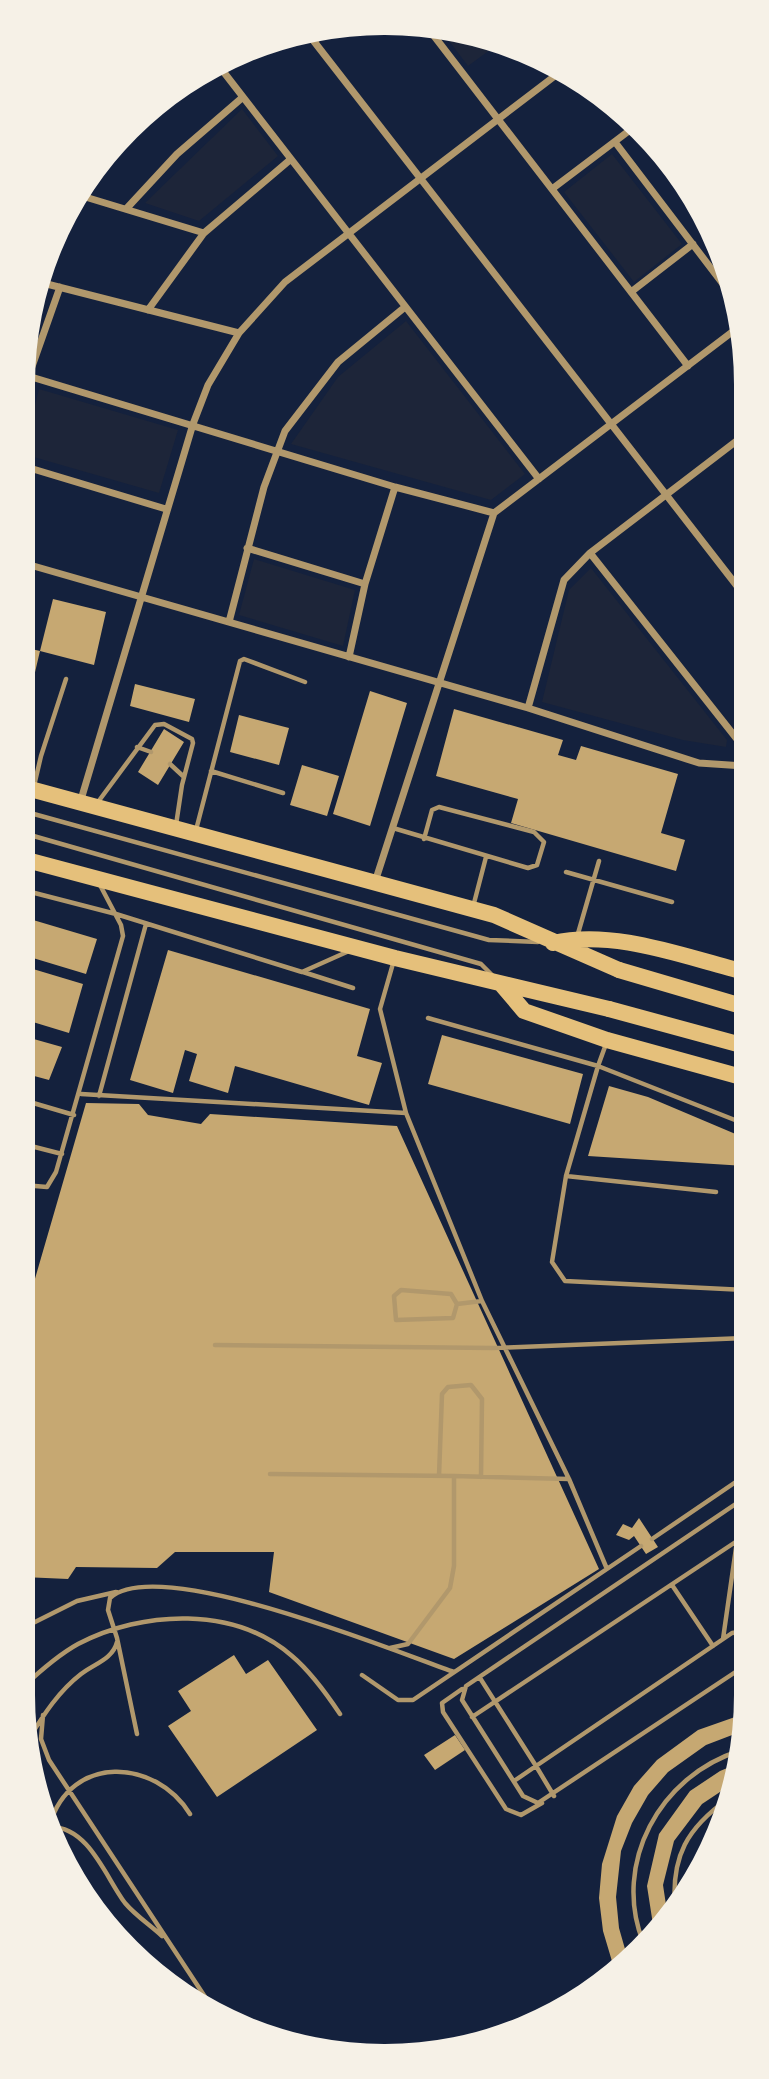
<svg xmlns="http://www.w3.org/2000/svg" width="769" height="2079" viewBox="0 0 769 2079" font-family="Literata,serif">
<rect width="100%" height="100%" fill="#14213d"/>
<path fill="#1d2539" d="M443,33L479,35L498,44L468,66Z
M242,109L278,156L199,221L145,203Z
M612,154L682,244L634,282L564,192Z
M406,321L525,474L491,500L291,444L338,377Z
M39,389L178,430L159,493L23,454Z
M254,559L355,590L343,646L239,615Z
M591,568L727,740L726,747L683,740L542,702L569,590Z"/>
<path fill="#c6a872" d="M53,599L106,612L94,665L40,651Z
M23,647L40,651L24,719H23Z
M135,684L195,699L189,722L130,706Z
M370,691L407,703L370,826L333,814Z
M454,709L563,740L558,755L576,760L581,746L678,774L661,833L685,840L676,871L511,823L518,799L436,776Z
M239,715L289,728L279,765L230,752Z
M164,729L184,742L158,785L138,772Z
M302,765L339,776L327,816L290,805Z
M23,917L97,939L86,974L23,955Z
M168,950L370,1009L357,1056L382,1063L369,1105L235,1066L228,1093L189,1081L197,1054L185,1050L173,1093L130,1080Z
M23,966L83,984L69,1033L23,1019Z
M442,1035L583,1074L570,1124L428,1084Z
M23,1036L62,1047L49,1080L23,1073Z
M609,1086L648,1097L745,1138V1166L588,1156Z
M86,1103L139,1104L148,1115L201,1124L210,1114L397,1126L599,1569L454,1659L269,1592L274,1552H175L157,1568L76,1567L68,1579L23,1577V1320Z
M639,1518L658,1547L646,1554L634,1536L629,1540L616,1535L623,1524L632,1528Z
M234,1655L246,1674L268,1660L317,1730L217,1797L168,1726L191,1711L178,1691Z
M735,1717L740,1732L706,1745L668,1772L648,1795L632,1823L621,1851L616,1897L619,1928L627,1956L614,1968L603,1931L599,1898L602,1864L617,1816L634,1786L657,1760L698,1730Z
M455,1735L465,1750L435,1770L424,1755Z
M737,1764L735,1782L702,1804L674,1841L663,1885L668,1918L654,1931L647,1886L659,1834L690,1791L720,1771Z"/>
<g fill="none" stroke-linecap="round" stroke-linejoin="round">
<path stroke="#b1986c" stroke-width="4.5" d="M137,747L151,752
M170,764L184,777
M211,771L283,793
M34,786L41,756L66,679
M98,802L155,725L164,724L192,739L193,743L182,785L176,825
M23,811L489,940L538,942
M393,828L528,868L537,865L544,842L534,832L439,807L432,810L424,839
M196,830L240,661L244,659L305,682
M23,833L481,964L492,975
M566,872L672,902
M23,890L116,914L302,972L349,951
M473,907L486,857
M577,937L599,861
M394,960L380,1009L406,1113L482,1301L569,1479L607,1569
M303,972L353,988
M428,1018L598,1066L606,1044
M81,1094L406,1113
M99,1096L146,924
M23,1100L74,1115
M745,1124L598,1066L566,1176L552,1262L565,1281L745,1290
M23,1144L62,1154
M566,1176L716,1192
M23,1185L47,1187L56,1172L123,936L121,925L100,885
M401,1290L451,1294L457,1304L453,1318L396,1320L394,1296Z
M457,1304L482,1301
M215,1345L493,1348L745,1338
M270,1474L454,1476
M439,1476L442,1394L448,1387L471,1385L482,1399L481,1477
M746,1497L466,1686L462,1700L523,1796L538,1803L746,1665
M652,1539L746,1475
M672,1585L713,1646
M23,1628L77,1601L116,1592
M723,1639L737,1541L746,1528
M390,1648L408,1644L450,1588L454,1566V1476L569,1479
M362,1675L398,1700H413L641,1546
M480,1678L536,1766L732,1633L746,1631
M23,1687C40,1671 58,1655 78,1644C143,1610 235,1606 292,1656C311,1672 326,1693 340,1714
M462,1689L442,1703L443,1712L506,1809L521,1815L542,1803
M43,1715L41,1739L49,1760L215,2012
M472,1717L737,1541
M137,1734L117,1638L108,1610L110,1598C158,1554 394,1651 454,1672
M30,1737C44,1714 59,1691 81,1674C94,1664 113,1659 117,1642
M514,1781L536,1766L554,1796
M50,1824C71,1754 155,1758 190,1814
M51,1827C89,1827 106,1878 125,1903C135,1915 150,1925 162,1936
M675,1908C671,1856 687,1828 729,1798
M643,1942C612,1863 660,1776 739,1751"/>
<path stroke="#b1986c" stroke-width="7" d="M431,32L688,366
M309,35L744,595
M314,41L330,28
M219,66L539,479
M615,142L729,292
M552,189L634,127
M82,196L204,233
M127,208L177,154L243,97
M39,282L239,333
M631,292L693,244
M148,310L204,233L291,159
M28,376L395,487L494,513
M23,392L60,287
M735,443L743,453
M23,466L166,509
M247,548L365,584
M590,553L744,748
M23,563L528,708L699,763L744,766
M229,622L264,487L285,431L338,362L405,307
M349,657L365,584L395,487
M528,708L564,580L590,553L743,436
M80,803L193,424L208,385L239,333L285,282L560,72
M375,882L494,513L740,326"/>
<path stroke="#e5c07b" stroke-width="16" d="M23,787L494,915L619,970
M23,859L395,958L609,1009
M553,943C615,929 684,957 745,972
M502,985L524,1011L607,1040L745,1078"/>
<path stroke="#e5c07b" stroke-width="16" d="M619,970L745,1007
M609,1009L745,1046"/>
</g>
<path d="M0 0H769V2079H0ZM384 35H385A349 349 0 0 1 734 384V1695A349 349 0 0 1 385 2044H384A349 349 0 0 1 35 1695V384A349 349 0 0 1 384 35Z" fill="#f6f1e7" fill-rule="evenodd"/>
</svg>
